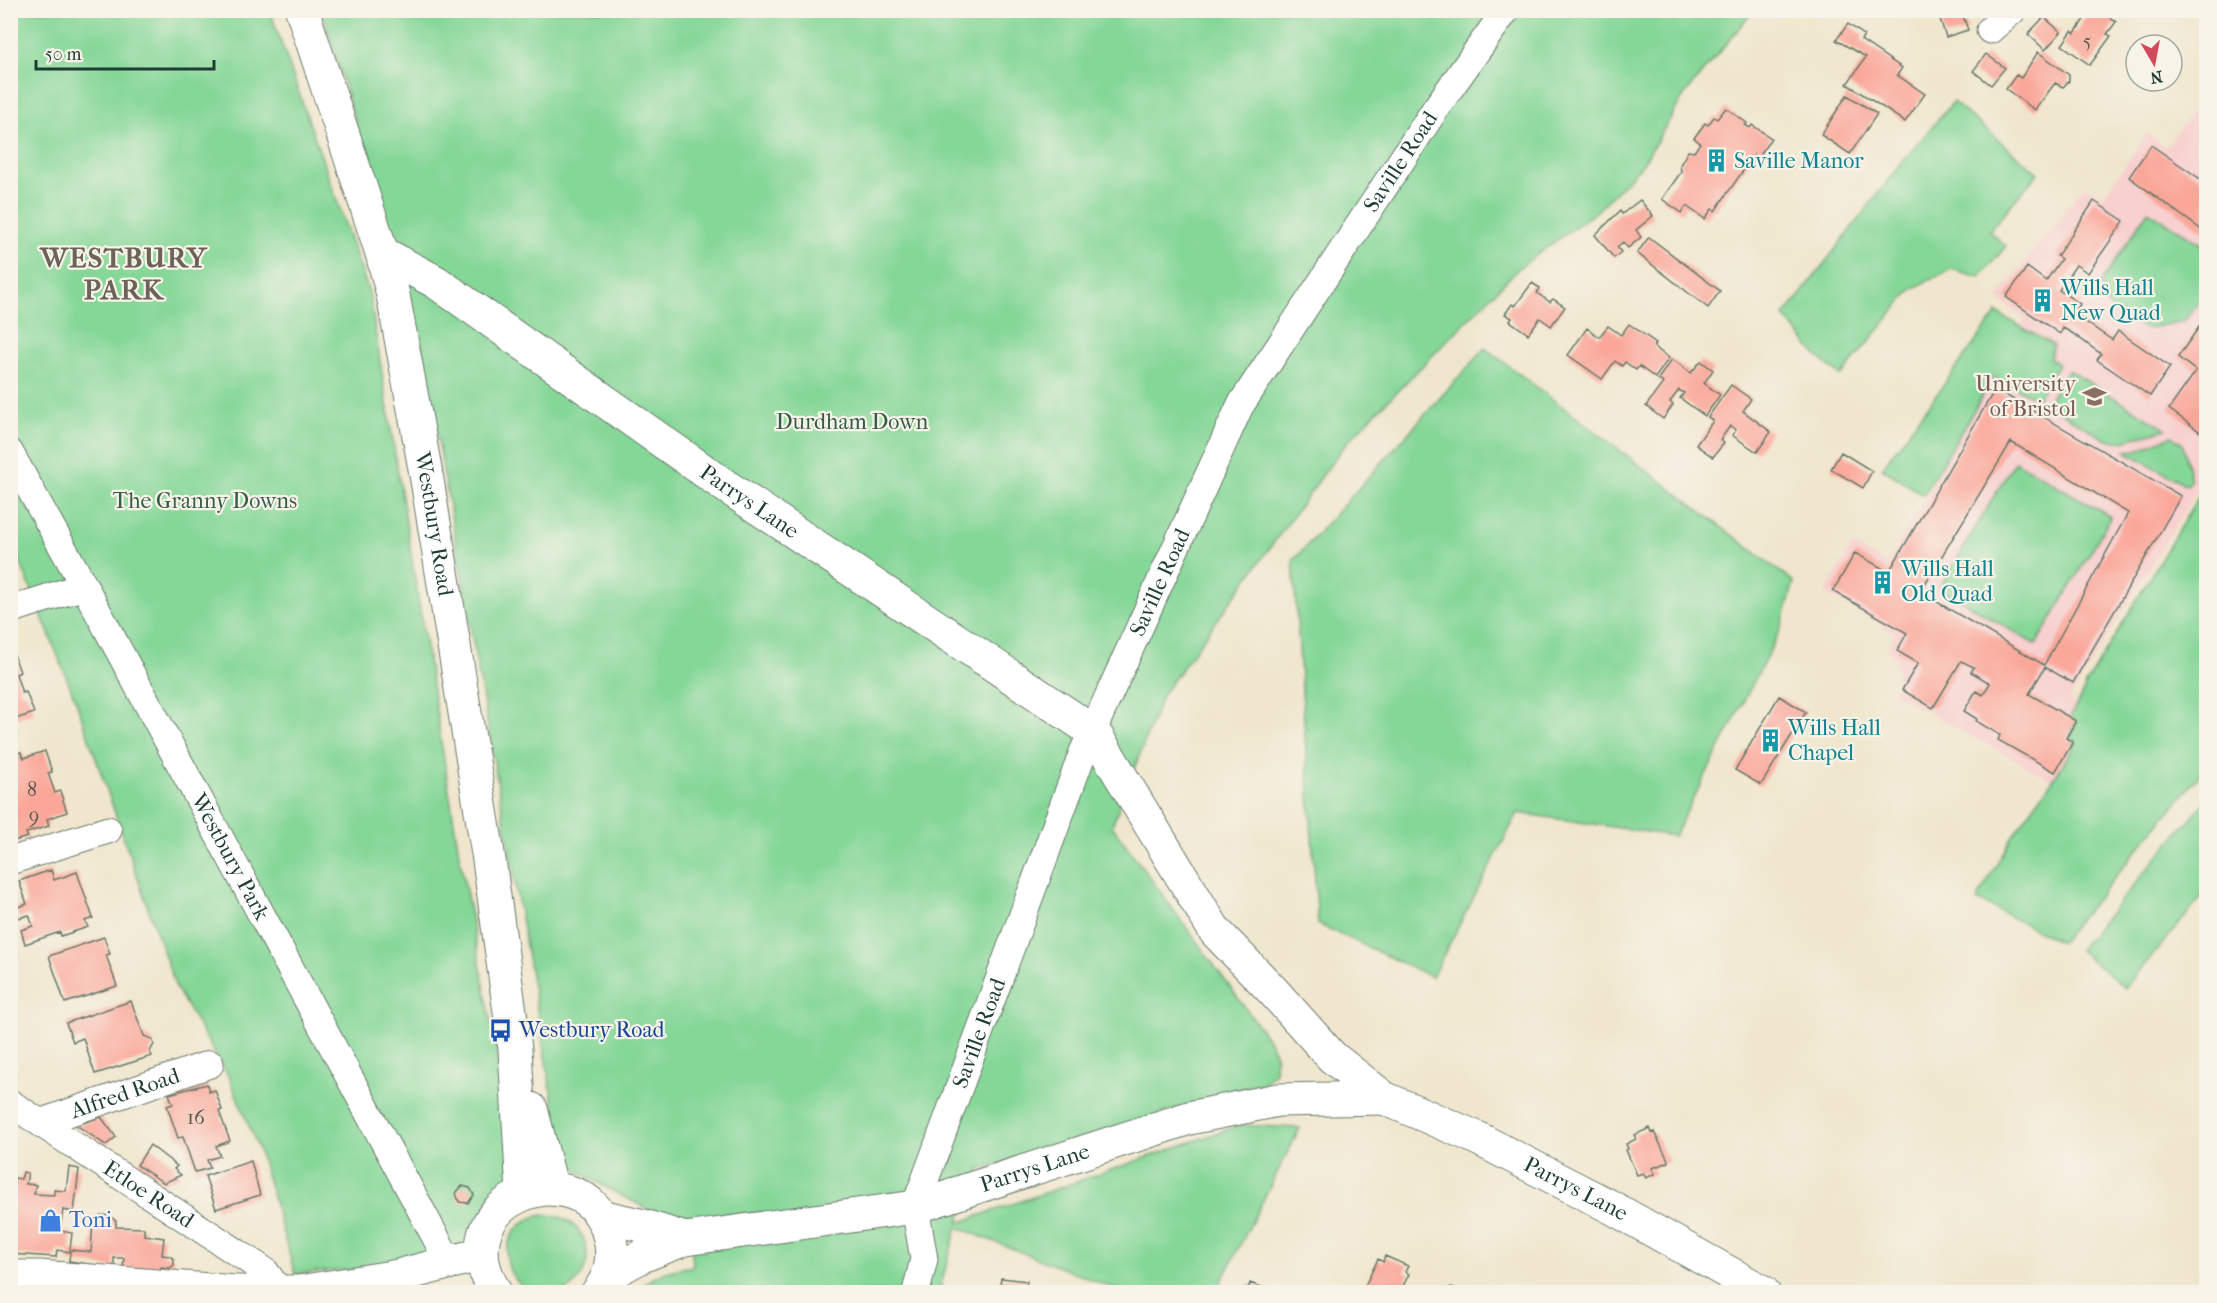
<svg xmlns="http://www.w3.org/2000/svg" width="2217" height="1303" viewBox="0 0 2217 1303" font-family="'IM FELL French Canon',serif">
<rect width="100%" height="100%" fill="#f7f3e8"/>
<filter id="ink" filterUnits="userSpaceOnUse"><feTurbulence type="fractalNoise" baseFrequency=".0167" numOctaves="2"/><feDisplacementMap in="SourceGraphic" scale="12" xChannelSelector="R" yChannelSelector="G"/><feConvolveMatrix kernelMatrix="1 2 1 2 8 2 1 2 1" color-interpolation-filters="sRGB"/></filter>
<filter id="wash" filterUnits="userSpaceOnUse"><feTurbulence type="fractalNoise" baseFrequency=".008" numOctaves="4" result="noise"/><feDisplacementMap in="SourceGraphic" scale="24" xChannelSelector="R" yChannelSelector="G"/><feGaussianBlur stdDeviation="1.35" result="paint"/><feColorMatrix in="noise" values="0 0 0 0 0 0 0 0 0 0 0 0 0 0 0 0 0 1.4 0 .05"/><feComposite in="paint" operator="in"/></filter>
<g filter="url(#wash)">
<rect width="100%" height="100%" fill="#f0e6cd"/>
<path fill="#f7d0cf" d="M2206,94V476L2068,701L2099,719L2061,785L1892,692L1898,682L1897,670L1896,660L1888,649L1895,633L1825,593L1853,545L1887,565L2025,318L1997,299L2084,186L2102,198L2147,134L2166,147Z
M2206,1161V1292L2203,1169Z"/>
<path fill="#85d798" stroke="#528a66" stroke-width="1.5" d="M11,11H270L369,292L460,859L520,1175L459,1261L295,1274L260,1153L229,1077L176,988L76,701L11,539Z
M322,11H1753L1685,94L1642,165L1597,211L1519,268L1347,442L1163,694L1112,826L1268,1039L1276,1055L1275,1072L1264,1082L985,1168H980L958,1223L1240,1125L1300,1128L1216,1292H1123L957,1227L939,1292H638C653,1273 669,1270 693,1266L690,1216L653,1212L609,1189L574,1169L561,1148L421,342Z
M1953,102L2038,173L1989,231L2006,246L1980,277L1951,269L1912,289L1841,376L1817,356L1784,316L1903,161Z
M2148,211L2206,247V293L2184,321L2145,329L2108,305L2101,283Z
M1997,313L2053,345L2050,358L2058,365L2037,399L1994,377L1923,495L1882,468Z
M1485,348L1794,582L1780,631L1674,836L1518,813L1432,977L1318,924L1293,561Z
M2068,370L2166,429L2122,441L2107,440L2046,404Z
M2171,436L2183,444L2191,481L2187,485L2125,451L2137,450Z
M2015,461L2111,517L2036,645L1940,588Z
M2206,484V767L2061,942L1977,900L2012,837L2057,774L2076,743L2070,737L2076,722L2071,716L2089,679Z
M2206,800V892L2125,988L2079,950Z
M507 1255a40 40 0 1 1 80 0a40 40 0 1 1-80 0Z"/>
<g id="blocks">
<path fill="#faa79a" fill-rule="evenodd" d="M1937,10H1961L1968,30L1946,37Z
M2090,10H2100L2116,22L2107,34L2111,36L2090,65L2062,45L2072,31L2075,33Z
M2044,17L2061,32L2045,50L2028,34Z
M1848,24L1864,35L1861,40L1902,68L1897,75L1925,94L1905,122L1847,84L1866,57L1836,40Z
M2038,52L2069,75V81L2063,87L2055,83L2035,110L2006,89L2016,75L2021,78Z
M1986,54L2005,68L1991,85L1973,71Z
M1847,95L1877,114L1850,154L1821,135Z
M1726,108L1747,123L1745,125L1750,128L1752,125L1771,138L1758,158L1754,155L1715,211L1712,209L1705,219L1686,206L1682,213L1662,199L1681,172L1680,165L1688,151L1694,152L1700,143L1694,138L1705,123L1708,125L1714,117L1717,119Z
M2151,145L2206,183V233L2129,177Z
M1640,200L1653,216L1636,230L1641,237L1628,248L1623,242L1617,247L1621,252L1614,258L1595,235L1620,211L1622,214Z
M2094,201L2124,221L2088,273L2076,265L2059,290L2080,304L2074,314L2112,340L2118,331L2170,367L2150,396L2097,360L2101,354L2072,333L2063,328L2060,334L2006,297L2027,267L2046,281L2061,259L2057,256Z
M1649,237L1720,291L1708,308L1637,253Z
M1532,283L1540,288L1537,293L1550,302L1553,299L1565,307L1551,326L1540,318L1528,334L1510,321L1512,318L1505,314L1512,304L1515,306Z
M2206,317V436L2169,409L2196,371L2178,357Z
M1629,324L1656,343L1654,347L1669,358L1655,378L1639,366L1636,370L1625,362L1622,366L1615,361L1602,379L1568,355L1587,328L1599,337L1608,326L1621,335Z
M1672,359L1691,373L1701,361L1713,370L1704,383L1720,395L1705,416L1680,398L1684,393L1679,390L1670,402L1673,405L1663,419L1646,406L1663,383L1658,379Z
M1731,385L1751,399L1743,411L1771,432L1757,452L1732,435L1736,430L1730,426L1720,440L1724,443L1713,457L1696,445L1713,421L1708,417Z
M1995,389L2181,496L2073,683L2045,667L2029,694L2076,721L2066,738L2073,742L2055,772L1998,740L2000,735L1976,721L1977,719L1964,711L1976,691L1983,695L1990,683L1971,672L1974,667L1961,661L1933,708L1902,690L1918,663L1897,651L1907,633L1833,591L1855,553L1889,572ZM2011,442L2128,513L2044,665L1920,592Z
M1841,452L1872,471L1863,488L1831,469Z
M10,652H13L20,672L16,674L22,693L26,692L34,713L12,720L17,734L10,736Z
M1779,696L1806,712L1761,785L1735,770Z
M45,751L52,772L48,773L55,793L60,791L67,812L47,819L49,826L26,833L28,837L10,842V755L21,752L24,758Z
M51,870L54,880L77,872L93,918L85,921L88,927L61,936L60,932L25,944L21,930L33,926L29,915L19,918L15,908L27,904L19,881Z
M104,937L110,954L106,955L117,986L65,1003L49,956Z
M131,1001L144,1036L152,1039L154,1044L150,1052L152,1056L95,1074L83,1038L73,1042L66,1023Z
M207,1084L209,1092L215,1090L222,1110L219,1111L230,1141L216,1146L220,1156L207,1160L210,1168L195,1172L183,1137L178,1138L167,1106L173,1104L169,1094Z
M101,1117L116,1137L106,1145L76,1125Z
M1650,1128L1652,1133L1654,1132L1669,1162L1652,1168L1655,1174L1646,1178L1643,1173L1637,1175L1626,1150L1628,1149L1626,1144L1636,1139L1634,1135Z
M150,1145L177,1166L174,1169L181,1175L164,1183L137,1165Z
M251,1161L260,1195L216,1209L205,1176Z
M69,1167L79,1169L74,1212L63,1210L60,1231L72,1233L70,1250L91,1252L93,1220L101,1215L110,1216L116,1221V1227L144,1228V1235L164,1238L162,1255L170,1256L174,1259V1265L170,1268L161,1267L160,1272L123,1268L124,1258H114V1268L69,1261L70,1252L57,1250L56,1257L10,1254V1188H14V1178L21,1179L23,1172L28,1173L26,1184L36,1185L34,1194L54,1195V1190L66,1191Z
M462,1186L470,1188L474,1195L468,1203L459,1202L456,1193Z
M1385,1256L1408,1266L1405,1272L1409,1274L1400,1292H1362L1378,1259L1383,1262Z
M1001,1278L1027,1281L1025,1292H999Z
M1250,1283L1274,1292H1242L1244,1288L1248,1289Z
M1451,1287L1458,1289V1292H1441L1444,1288L1448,1289Z"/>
</g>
</g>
<g filter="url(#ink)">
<use href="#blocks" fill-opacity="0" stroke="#68786a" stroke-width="1.5"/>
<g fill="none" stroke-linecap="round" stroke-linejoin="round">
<defs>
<g id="minor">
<path d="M1990,30L2013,10"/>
<path id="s1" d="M10,453L84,586L449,1262"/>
<path d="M10,610L84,586"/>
<path d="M10,861L108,830"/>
<path id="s2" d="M10,1103L265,1271L280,1292"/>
<path id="s3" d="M42,1122L210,1064"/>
<path id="s4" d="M916,1292L924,1259L915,1207L1083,752L1240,406L1436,108L1506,10"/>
</g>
<g id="secondary">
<path id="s5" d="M382,253L436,282L724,485L1094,732L1215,931L1273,991L1332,1057L1384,1098L1475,1137L1613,1208L1763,1292"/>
<path d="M601,1216L644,1226L685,1239"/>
<path id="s6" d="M609,1274L642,1256L685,1239L915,1207L1189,1118L1278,1100L1384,1098"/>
<path d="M10,1277H39L236,1292H299L398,1276L482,1254"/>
</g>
<g id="primary">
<path id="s7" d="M302,10L382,253L393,295L426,474L489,860L515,1049L523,1193"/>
<path d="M531,1109L552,1189"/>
<path d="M495,1292C438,1197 586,1147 609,1235C615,1256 611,1276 598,1292"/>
</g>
</defs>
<use href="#minor" stroke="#68786a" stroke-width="29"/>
<use href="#secondary" stroke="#68786a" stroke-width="35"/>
<use href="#primary" stroke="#68786a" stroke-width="35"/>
<use href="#minor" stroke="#fff" stroke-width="27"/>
<use href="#secondary" stroke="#fff" stroke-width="33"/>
<use href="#primary" stroke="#fff" stroke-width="33"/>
</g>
</g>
<defs>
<symbol id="building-bare" viewBox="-9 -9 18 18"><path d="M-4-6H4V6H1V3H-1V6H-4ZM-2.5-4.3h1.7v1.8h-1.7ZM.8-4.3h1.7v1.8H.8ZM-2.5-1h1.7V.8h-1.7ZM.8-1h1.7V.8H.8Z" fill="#0f9aa8" stroke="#f7f3e8" stroke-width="2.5" paint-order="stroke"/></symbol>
<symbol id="university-bare" viewBox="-9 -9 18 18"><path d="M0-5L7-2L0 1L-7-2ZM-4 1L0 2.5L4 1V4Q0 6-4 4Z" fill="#8d6e63" stroke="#f7f3e8" stroke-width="2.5" paint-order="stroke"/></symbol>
<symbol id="bus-bare" viewBox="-9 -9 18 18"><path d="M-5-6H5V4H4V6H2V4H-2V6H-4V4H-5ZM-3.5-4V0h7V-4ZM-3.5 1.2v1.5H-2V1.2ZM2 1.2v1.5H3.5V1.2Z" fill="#1a4fb4" stroke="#f7f3e8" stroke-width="2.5" paint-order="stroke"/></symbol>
<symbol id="shop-bare" viewBox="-9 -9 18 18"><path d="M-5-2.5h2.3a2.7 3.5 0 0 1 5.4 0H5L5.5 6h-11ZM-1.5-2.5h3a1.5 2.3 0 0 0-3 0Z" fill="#3f7fe0" stroke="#f7f3e8" stroke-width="2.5" paint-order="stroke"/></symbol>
</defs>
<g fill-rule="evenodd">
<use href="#building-bare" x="1700" y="144" width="33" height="33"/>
<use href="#building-bare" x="2026" y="284" width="33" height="33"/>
<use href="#university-bare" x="2078" y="380" width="33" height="33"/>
<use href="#building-bare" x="1866" y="566" width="33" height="33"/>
<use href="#building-bare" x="1754" y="724" width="33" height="33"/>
<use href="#bus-bare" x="484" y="1014" width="33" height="33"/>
<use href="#shop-bare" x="34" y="1204" width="33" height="33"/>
</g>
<g text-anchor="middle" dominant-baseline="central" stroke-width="4.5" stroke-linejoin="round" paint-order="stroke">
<g font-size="20" fill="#56584e">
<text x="2087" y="41">5</text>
<text x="32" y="789">8</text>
<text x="34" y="816">9</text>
<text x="196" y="1117">16</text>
</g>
<g font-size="22" fill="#0d838f" stroke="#f7f3e8" text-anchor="start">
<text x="1734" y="161">Saville Manor</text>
<text x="2061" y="288">Wills Hall<tspan x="2061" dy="25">New Quad</tspan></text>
<text x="1901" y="569">Wills Hall<tspan x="1901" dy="25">Old Quad</tspan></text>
<text x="1788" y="728">Wills Hall<tspan x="1788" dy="25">Chapel</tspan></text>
</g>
<g font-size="22" fill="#1f3d34" stroke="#f7f3e8">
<text stroke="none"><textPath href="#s4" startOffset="1244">Saville Road</textPath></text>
<text stroke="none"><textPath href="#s5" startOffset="444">Parrys Lane</textPath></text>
<text stroke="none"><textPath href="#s7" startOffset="532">Westbury Road</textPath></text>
<text stroke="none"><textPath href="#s4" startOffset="758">Saville Road</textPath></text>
<text stroke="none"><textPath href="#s1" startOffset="460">Westbury Park</textPath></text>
<text stroke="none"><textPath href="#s4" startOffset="272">Saville Road</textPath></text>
<text stroke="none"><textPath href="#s3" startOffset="88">Alfred Road</textPath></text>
<text stroke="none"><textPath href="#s6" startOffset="442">Parrys Lane</textPath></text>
<text stroke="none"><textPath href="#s5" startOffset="1542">Parrys Lane</textPath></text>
<text stroke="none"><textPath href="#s2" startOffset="166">Etloe Road</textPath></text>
</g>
<g font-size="22" fill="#785e54" stroke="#f7f3e8" text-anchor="end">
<text x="2076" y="384">University<tspan x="2076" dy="25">of Bristol</tspan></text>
</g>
<g font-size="22" fill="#335c48" stroke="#f7f3e8">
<text x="852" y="422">Durdham Down</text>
<text x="205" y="501">The Granny Downs</text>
</g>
<g font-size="22" fill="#164399" stroke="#f7f3e8" text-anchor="start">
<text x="519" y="1030">Westbury Road</text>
</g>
<g font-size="22" fill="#366cbe" stroke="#f7f3e8" text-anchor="start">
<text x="69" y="1220">Toni</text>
</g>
<g font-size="28" font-weight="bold" letter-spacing="1.5" fill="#6c6258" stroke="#f7f3e8">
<text x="124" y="257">WESTBURY<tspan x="124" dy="32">PARK</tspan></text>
</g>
</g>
<rect width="2217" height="1303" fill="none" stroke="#f7f3e8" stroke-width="36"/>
<g transform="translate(2154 63) rotate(170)"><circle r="28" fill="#f7f3e8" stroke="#a1aaa0" stroke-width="1.5"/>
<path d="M0-4.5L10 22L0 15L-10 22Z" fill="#d1495b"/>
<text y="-9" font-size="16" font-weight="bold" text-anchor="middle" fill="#1f3d34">N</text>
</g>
<path d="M36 60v9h178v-9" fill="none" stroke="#1f3d34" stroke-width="3"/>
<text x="45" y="60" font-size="18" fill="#1f3d34" stroke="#f7f3e8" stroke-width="4.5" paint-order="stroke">50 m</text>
</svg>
